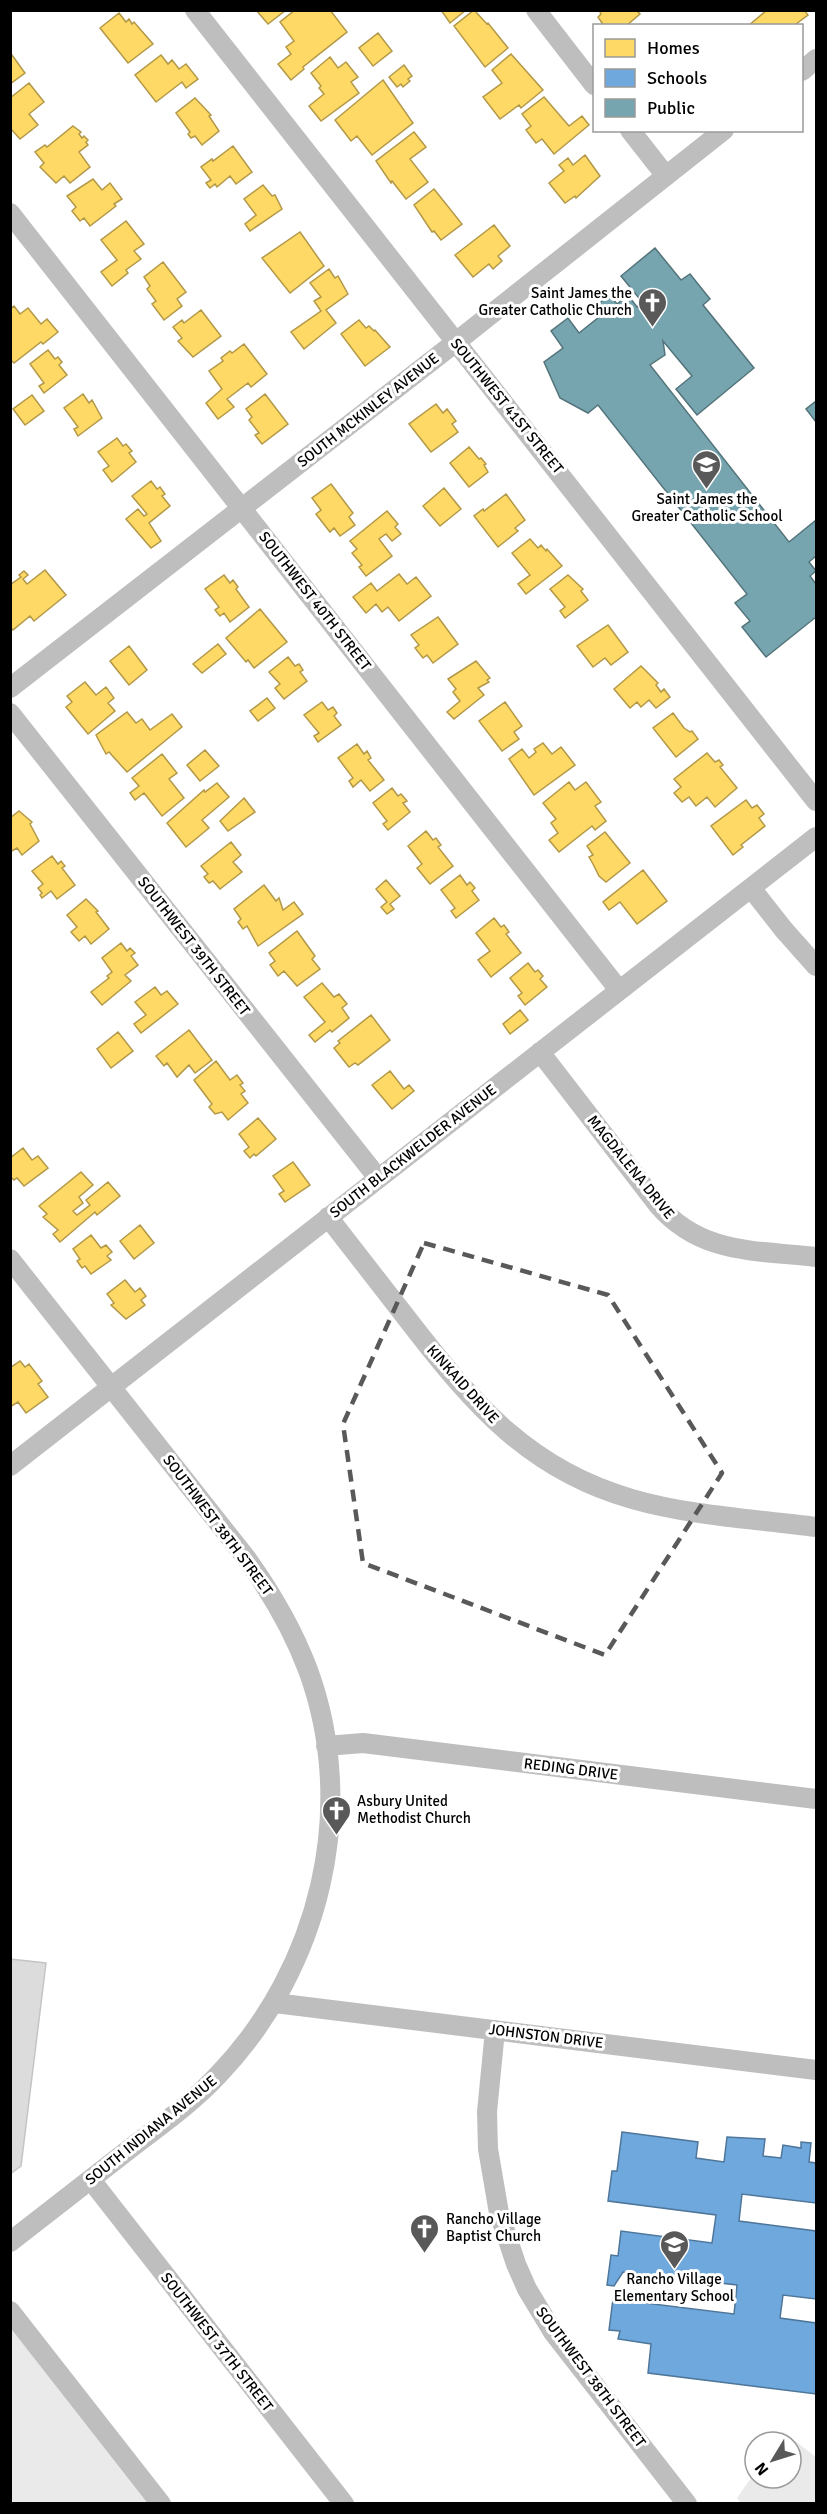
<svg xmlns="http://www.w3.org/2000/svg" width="827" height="2514" viewBox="0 0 827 2514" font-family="Signika,sans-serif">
<rect width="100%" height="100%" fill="#fff"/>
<path fill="#eaeaea" d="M11,2325L150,2503H11Z
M783,2432L816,2457V2503H741L737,2498L755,2472V2478H791V2442H776Z"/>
<path fill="#ffd966" stroke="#b29847" stroke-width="1.5" d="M256,10H286L268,24Z
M295,10H330L347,32L303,67L304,69L291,80L278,64L291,54L286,47L294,41L280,22Z
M441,10H466L450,23Z
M474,10L487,24L488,23L508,48L485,67L454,26Z
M639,10L638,12L640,14L626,26H604L598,17L601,14L599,10Z
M767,10H804L808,15L796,24L798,26H748Z
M119,13L126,22L129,19L132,24L134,22L153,44L128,63L100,28Z
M378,33L392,51L373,66L359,48Z
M511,54L543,90L521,108L519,105L500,119L483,97L502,83L492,70Z
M12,55L25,73L10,84V56Z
M161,55L168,64L172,60L179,69L186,64L198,79L186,88L182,82L156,102L135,75Z
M330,57L338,68L346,62L358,77L351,82L359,93L321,121L309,106L324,94L319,88L321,86L311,73Z
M404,65L412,76L408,79L410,81L403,87L401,84L397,87L389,77Z
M383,80L413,123L372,155L357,136L351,141L335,120Z
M29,83L44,102L29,114L38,125L20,139L10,128V98Z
M544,97L569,126L582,116L589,125L554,154L542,139L536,143L526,130L531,126L522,114Z
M195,98L211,115L209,116L219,131L202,145L195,136L191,138L188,134L190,132L176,113Z
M73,126L81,132L79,134L82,138L84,136L88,140L86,142L88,145L79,152L90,167L70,183L64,176L56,183L40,167L44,163L35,152L45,145L47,147Z
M414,132L426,147L410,159L428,182L406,199L392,181L391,183L376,161Z
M233,146L252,172L236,184L230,176L217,187L215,184L210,188L206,183L211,180L201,167L212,159L213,161Z
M585,155L600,176L576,198L575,196L565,203L549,183L564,171L559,165L568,158L573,165Z
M93,179L102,190L110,183L122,199L114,204L116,206L90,226L84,218L80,221L72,211L76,207L67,196Z
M263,185L272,196L275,195L282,209L250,231L245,224L256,215L244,199Z
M434,189L462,224L441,240L434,231L432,232L414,205Z
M126,221L144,244L134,251L141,259L126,270L128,273L112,286L101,272L117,260L101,240Z
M494,225L510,246L498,256L502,261L493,269L489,264L473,277L455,255Z
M300,232L324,266L290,293L262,258Z
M163,262L186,292L177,299L182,306L164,320L152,304L156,301L147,289L150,286L144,277Z
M329,269L335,278L338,276L348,294L326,310L336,323L304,349L291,332L321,311L314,301L321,297L310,283Z
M14,306L20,314L28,308L41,324L47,319L58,332L43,344L41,342L14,363L10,359V309Z
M201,310L221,336L193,357L178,341L182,338L173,327L182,320L184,323Z
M359,320L366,328L369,326L374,331L375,330L390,347L365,366L341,334Z
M244,344L267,374L251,387L248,383L227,399L234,407L218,419L206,403L222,389L209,371L223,361L221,358L230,351L232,353Z
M48,350L55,359L58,357L62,362L59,365L67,375L44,393L39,386L44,383L30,364Z
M83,394L89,403L92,400L102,418L78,436L74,429L78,427L64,408Z
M265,394L288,424L262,444L255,435L259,433L249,420L252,417L246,409Z
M32,395L44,411L25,425L13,409Z
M436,404L443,413L447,409L456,421L452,424L458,432L431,452L409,424Z
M117,438L123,446L126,444L132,451L129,453L136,462L112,482L103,470L109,466L98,452Z
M469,447L479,459L481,458L486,464L484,465L488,472L469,487L450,463Z
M151,481L157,489L160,487L165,494L162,496L170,506L149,523L161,541L151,548L126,519L138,509L144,516L147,514L132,496Z
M331,484L353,513L349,517L355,525L340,536L334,528L330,532L316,514L321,510L312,498Z
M444,488L461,509L440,526L423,506Z
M506,494L525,520L515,528L518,531L498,547L474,516L483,509L484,511Z
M387,511L398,524L395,527L401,534L392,541L386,534L379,539L392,556L366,576L359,567L362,565L352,553L357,549L350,541Z
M530,539L538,548L541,545L546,551L547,549L562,566L526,594L518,584L530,575L512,553Z
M45,570L66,595L34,621L30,616L13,630L10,627V585L21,577L19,575L24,571L28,575L23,579L27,584Z
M399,574L407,584L416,577L431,596L399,621L388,607L382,612L376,604L366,613L353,597L371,583L377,591Z
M224,575L230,583L233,580L238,587L236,589L249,607L230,622L224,613L220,616L215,610L219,607L205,589Z
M568,575L583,589L581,591L588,600L565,618L560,611L565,607L550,589Z
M260,609L287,642L254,668L248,660L246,662L226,638Z
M438,617L458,644L433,663L427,655L423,658L415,648L419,645L411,635Z
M608,625L628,652L611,665L605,658L593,667L577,646Z
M218,644L226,654L202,673L193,664Z
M129,646L147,670L129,685L110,661Z
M288,657L295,666L299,664L303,670L300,672L307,681L284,699L275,688L280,684L269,672Z
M476,661L490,678L487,680L489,682L478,688L484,695L454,719L447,712L460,701L453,692L456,689L448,679Z
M641,666L658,683L656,685L661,692L664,689L670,697L656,708L649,700L641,707L637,702L630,708L614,689Z
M85,682L96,695L106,687L114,698L108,703L115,711L88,734L66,707L72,702L67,696Z
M267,698L275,708L258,721L250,711Z
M322,702L328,710L333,707L337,713L334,716L341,725L318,742L314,736L319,733L304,715Z
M505,702L522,726L514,732L519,739L502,751L479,721Z
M127,712L136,723L142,719L150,730L172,714L182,727L127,772L109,752L106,754L96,735Z
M673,713L684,728L690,732L692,731L698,739L676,757L653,728Z
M543,743L552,754L561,747L575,765L534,795L509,759L522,749L529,758L536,752L534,749Z
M357,744L364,754L367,751L371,758L368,760L384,780L370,791L361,780L353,787L349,781L353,778L338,758Z
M205,750L219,766L200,781L187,765Z
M707,753L715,762L719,760L723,765L720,767L737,788L715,807L707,797L696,806L689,797L682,802L674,793L681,787L674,779Z
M162,754L177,773L169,779L184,798L162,816L144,793L135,800L130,793L139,786L132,778Z
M569,782L575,790L586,782L601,802L595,806L606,821L595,830L592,826L559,852L549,840L558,833L551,823L556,819L543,803Z
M217,783L229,797L202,820L209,828L186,847L167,823L204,790L205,792Z
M392,788L398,796L401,794L407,801L403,803L410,812L388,830L383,824L387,821L373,803Z
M244,798L255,812L228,831L220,821Z
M746,800L752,808L757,805L764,814L759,818L765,826L741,845L743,847L733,855L711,826Z
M19,811L32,822L30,824L39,841L22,855L17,848L10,852V818Z
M426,831L433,840L436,838L441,845L438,847L453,866L430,884L417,868L422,864L408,846Z
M605,832L630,863L606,882L599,876L593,864L589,857L593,855L587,846Z
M231,842L241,855L233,862L242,872L220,889L213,881L209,883L204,877L208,874L201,866Z
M52,856L58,864L61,861L65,866L62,868L75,885L57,899L51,891L42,898L40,895L42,893L38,888L43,884L32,871Z
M643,870L667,901L637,924L620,902L609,910L603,902Z
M460,875L467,885L470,882L475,888L472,891L479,900L456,918L451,911L455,908L441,890Z
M386,880L400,896L390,904L394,909L387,914L381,907L387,902L376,889Z
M264,885L276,901L279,898L283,910L294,902L303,914L258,946L247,926L243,929L238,922L241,919L234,909Z
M86,899L98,911L96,912L109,929L91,944L85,936L79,941L71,932L77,927L67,915Z
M494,918L501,927L504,925L509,932L506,934L521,953L491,977L478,960L490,951L476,933Z
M297,931L315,956L312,959L320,969L297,986L284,971L278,976L270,965L275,961L269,953Z
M121,943L127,951L130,948L135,953L131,956L138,965L125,975L131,981L102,1005L91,992L109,978L107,976L112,972L102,958Z
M528,963L535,972L538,970L543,976L540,979L547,987L525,1005L518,996L522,993L510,978Z
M322,983L334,997L339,994L347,1004L342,1008L349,1018L332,1032L330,1030L315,1042L309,1035L325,1022L304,997Z
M155,987L161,995L167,991L178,1004L141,1033L134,1024L146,1015L135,1002Z
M520,1010L528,1020L510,1034L503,1024Z
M371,1015L390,1040L358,1065L355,1063L349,1067L334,1048L340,1043L338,1041Z
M189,1030L212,1060L195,1073L189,1065L177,1077L167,1063L164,1066L156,1056Z
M118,1032L133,1051L111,1068L97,1049Z
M216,1061L230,1080L237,1075L243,1083L240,1085L245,1091L241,1094L248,1103L228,1120L222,1112L215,1114L209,1107L212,1104L194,1080Z
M390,1071L404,1089L409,1085L414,1091L392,1109L372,1085Z
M258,1118L276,1139L256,1156L254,1154L250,1158L244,1151L249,1147L239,1134Z
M23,1148L32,1160L38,1156L48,1168L24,1186L17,1178L14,1180L10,1176V1158Z
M293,1162L310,1185L285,1202L279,1194L284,1191L273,1176Z
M81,1172L93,1185L79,1197L83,1203L73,1211L77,1215L90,1205L86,1200L108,1182L120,1196L97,1215L95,1212L60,1242L53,1234L58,1230L43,1217L47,1214L39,1206Z
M140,1225L154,1243L134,1259L120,1241Z
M91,1235L101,1248L106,1245L112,1252L107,1256L111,1260L91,1274L85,1266L82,1268L77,1261L80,1259L73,1249Z
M125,1280L135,1292L140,1288L146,1296L141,1300L145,1305L126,1319L111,1305L114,1303L107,1294Z
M20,1361L25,1367L29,1364L42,1381L38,1384L48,1397L26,1413L18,1402L10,1407V1368Z"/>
<path fill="#6fa8dc" stroke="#4e769a" stroke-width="1.5" d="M622,2132L698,2142L696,2158L724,2162L727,2137L765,2139L763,2156L781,2158L783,2145L801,2148V2142L811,2143L809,2162L816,2163V2203L742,2194L739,2221L816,2231V2299L783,2295L780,2318L816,2323V2394L648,2373L651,2344L618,2339L620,2331L609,2330L613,2299L734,2314L737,2285L623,2272L614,2286L607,2285L611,2255L618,2256L621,2231L712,2243L716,2215L608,2201L612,2171H617Z"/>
<path fill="#76a5af" stroke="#53747a" stroke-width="1.5" d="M655,248L681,280L690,274L710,299L703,305L754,368L697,415L676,389L692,376L663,341L665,355L650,365L789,542L816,520V556L809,562L816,571L810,576L816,584V617L766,657L742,627L750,621L735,603L747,594L598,405L588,413L560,398L544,362L563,348L551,331L568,318L579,333L599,317L593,308L610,295L617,304L628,295L637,307L643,303L621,276Z
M816,401V422L806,409Z"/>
<path fill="#dcdcdc" stroke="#c5c5c5" stroke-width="1.5" d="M10,1959L46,1963L21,2166L10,2174Z"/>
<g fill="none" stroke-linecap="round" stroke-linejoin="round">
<path stroke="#bebebe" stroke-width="20" d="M195,10C402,274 611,537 816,801
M536,10L594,85
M802,71L816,59
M630,130L666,176
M10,213L619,990
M10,688L456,342L724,130
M10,713L378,1178
M751,888L784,930L816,966
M540,1052L658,1205C701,1255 757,1250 816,1257
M328,1217C356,1253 384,1289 412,1325C474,1405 530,1470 632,1499C691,1516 755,1519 816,1527
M10,1259L247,1559C272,1594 293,1630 308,1670C359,1809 320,1968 219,2074C194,2101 165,2122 136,2144C94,2177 52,2209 10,2242
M10,1466L816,837
M326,1746L363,1743L816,1799
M275,2003L816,2070
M495,2030L487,2112L488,2149L499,2213L516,2264L527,2289L553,2332L687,2504
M91,2180L344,2504
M10,2311L161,2504"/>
</g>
<path fill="none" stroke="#595959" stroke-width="4.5" stroke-dasharray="12 8" stroke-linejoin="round" d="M424,1243L608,1295L722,1473L605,1655L363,1563L343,1424Z"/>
<defs>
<symbol id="church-pin" viewBox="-11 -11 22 30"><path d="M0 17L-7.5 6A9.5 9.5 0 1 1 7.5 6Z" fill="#595959" stroke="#fff"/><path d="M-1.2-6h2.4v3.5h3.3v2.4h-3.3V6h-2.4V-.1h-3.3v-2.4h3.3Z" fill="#fff"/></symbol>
<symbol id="school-pin" viewBox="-11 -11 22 30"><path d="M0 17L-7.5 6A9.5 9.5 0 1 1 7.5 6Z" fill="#595959" stroke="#fff"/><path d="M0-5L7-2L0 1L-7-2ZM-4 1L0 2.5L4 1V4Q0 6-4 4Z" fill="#fff"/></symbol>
</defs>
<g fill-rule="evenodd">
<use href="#church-pin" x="636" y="286" width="33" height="45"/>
<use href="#school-pin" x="690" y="448" width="33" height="45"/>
<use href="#church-pin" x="320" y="1794" width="33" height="45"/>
<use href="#church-pin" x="408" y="2212" width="33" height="45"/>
<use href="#school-pin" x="658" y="2228" width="33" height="45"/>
</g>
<g text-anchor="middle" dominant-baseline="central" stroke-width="6" stroke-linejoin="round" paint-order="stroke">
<g font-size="15" fill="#000" stroke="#fff">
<text x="632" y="293" text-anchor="end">Saint James the<tspan x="632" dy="17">Greater Catholic Church</tspan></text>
<text x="707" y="499">Saint James the<tspan x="707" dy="17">Greater Catholic School</tspan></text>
<text x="357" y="1801" text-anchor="start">Asbury United<tspan x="357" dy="17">Methodist Church</tspan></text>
<text x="446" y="2219" text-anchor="start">Rancho Village<tspan x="446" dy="17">Baptist Church</tspan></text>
<text x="674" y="2279">Rancho Village<tspan x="674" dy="17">Elementary School</tspan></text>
</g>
<g font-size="15" fill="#000" stroke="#fff">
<text transform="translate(507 406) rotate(51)">SOUTHWEST 41ST STREET</text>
<text transform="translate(368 410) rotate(-38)">SOUTH MCKINLEY AVENUE</text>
<text transform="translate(315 601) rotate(52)">SOUTHWEST 40TH STREET</text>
<text transform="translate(194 946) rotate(52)">SOUTHWEST 39TH STREET</text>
<text transform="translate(413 1151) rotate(-38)">SOUTH BLACKWELDER AVENUE</text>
<text transform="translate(631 1167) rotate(51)">MAGDALENA DRIVE</text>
<text transform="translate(463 1384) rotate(48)">KINKAID DRIVE</text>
<text transform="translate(218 1525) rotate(53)">SOUTHWEST 38TH STREET</text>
<text transform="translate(571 1769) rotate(7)">REDING DRIVE</text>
<text transform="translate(546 2036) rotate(7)">JOHNSTON DRIVE</text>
<text transform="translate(151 2130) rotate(-39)">SOUTH INDIANA AVENUE</text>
<text transform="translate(217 2342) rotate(52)">SOUTHWEST 37TH STREET</text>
<text transform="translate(591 2377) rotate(53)">SOUTHWEST 38TH STREET</text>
</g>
</g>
<rect width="827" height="2514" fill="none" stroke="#000000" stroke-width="24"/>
<rect x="593" y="24" width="210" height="108" fill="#ffffff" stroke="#999999" stroke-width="1.5"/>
<rect x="605" y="39" width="30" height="18" fill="#ffd966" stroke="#999999" stroke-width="1.5"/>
<text x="647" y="54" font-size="18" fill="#000000">Homes</text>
<rect x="605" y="69" width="30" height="18" fill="#6fa8dc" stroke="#999999" stroke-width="1.5"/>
<text x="647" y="84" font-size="18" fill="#000000">Schools</text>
<rect x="605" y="99" width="30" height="18" fill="#76a5af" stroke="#999999" stroke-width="1.5"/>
<text x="647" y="114" font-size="18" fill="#000000">Public</text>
<g transform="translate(773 2460) rotate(232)"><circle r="28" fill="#ffffff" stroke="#999999" stroke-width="1.5"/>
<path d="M0-4.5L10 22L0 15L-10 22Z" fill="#595959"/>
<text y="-9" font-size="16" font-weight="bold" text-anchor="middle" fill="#000000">N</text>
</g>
</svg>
